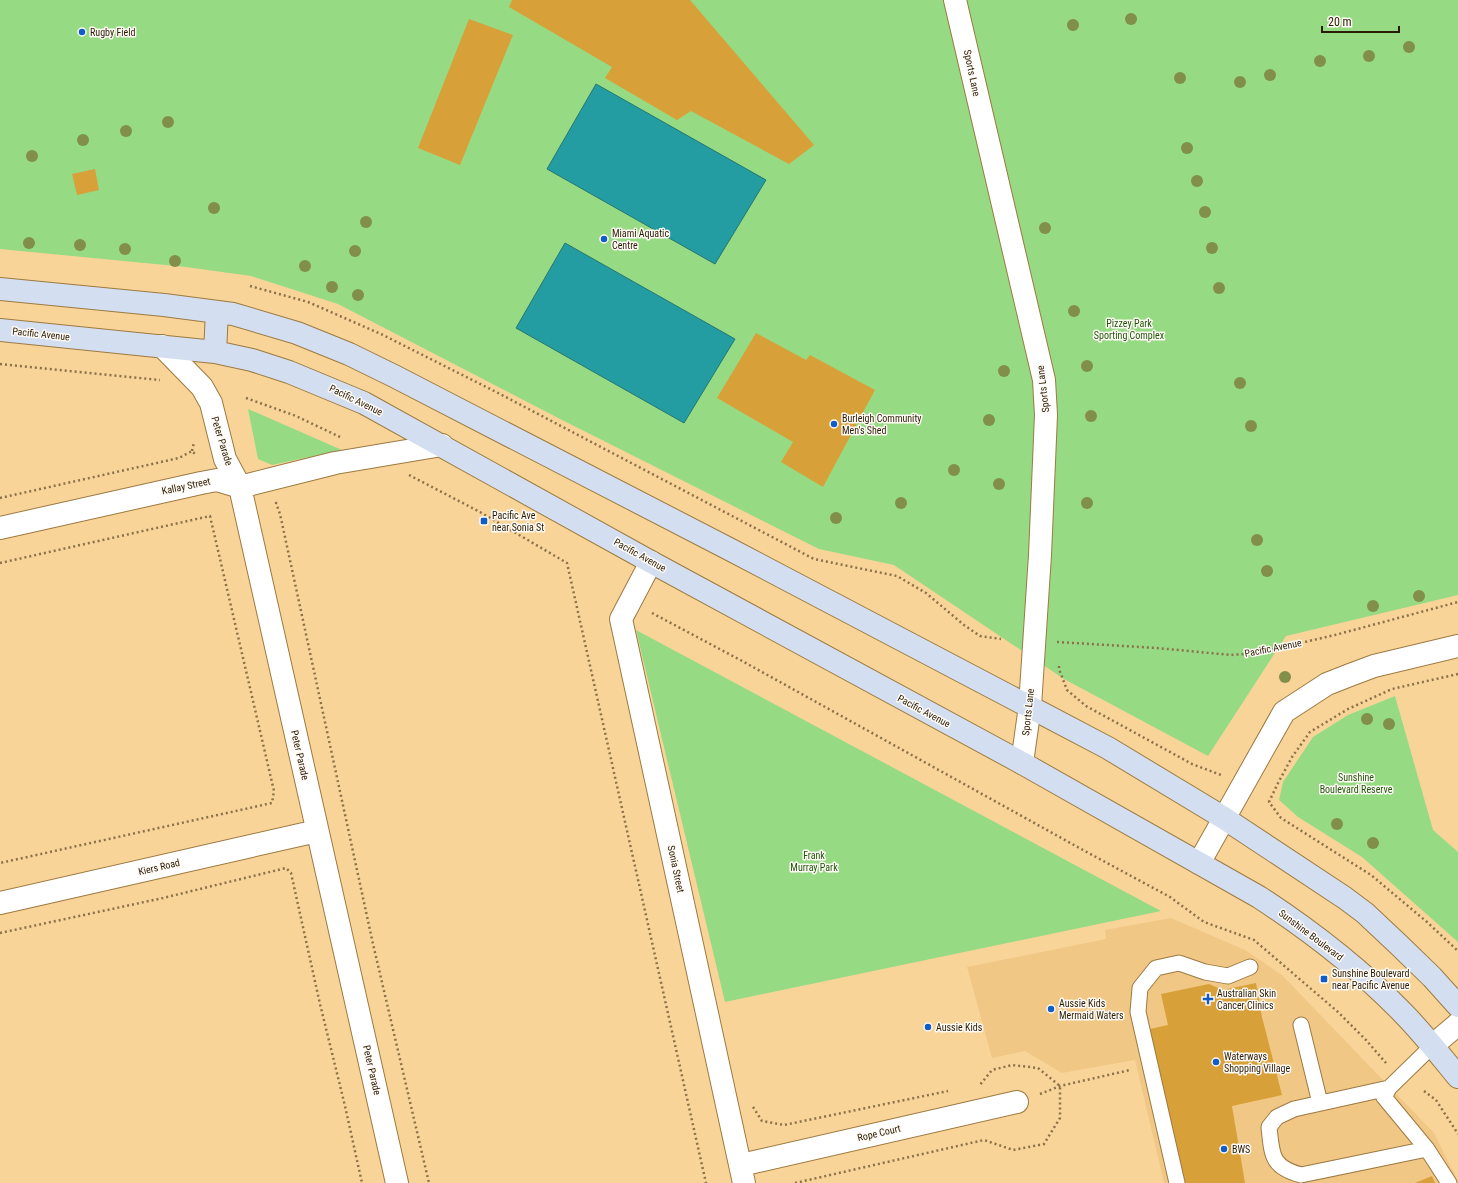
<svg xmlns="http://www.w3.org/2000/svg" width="1458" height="1183" viewBox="0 0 1458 1183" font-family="'Roboto Condensed',sans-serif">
<rect width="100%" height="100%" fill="#f9d499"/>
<path fill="#f0c785" d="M1171,918L1245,950L1282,975L1434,1133L1458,1181V1183H1164L1135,1060L1062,1073L1025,1051L992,1058L967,967L1106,939L1105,930Z"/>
<path fill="#97da84" d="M0,0H1458V595L1286,636L1208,756L1064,679L894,565L819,549L566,422L338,304L251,276L186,267L0,249Z
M248,409L342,450L272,465L258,459Z
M636,630L1161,911L725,1002Z
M1395,696L1433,830L1458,852V942L1362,857L1298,817L1279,800L1283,782L1313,737L1348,715Z"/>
<path fill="#239da1" stroke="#257672" d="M596,84L766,180L715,264L547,169Z
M565,243L735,339L684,423L516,328Z"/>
<path fill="#d8a038" d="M512,0H690L814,145L789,164L691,111L677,120L605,78L612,67L509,7Z
M469,19L513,35L460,165L418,148Z
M95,169L99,190L77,195L72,174Z
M756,333L806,360L810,355L875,390L823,487L781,462L793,442L717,398Z
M1256,983L1262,1017L1282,1095L1232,1106L1245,1183H1184L1170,1119L1165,1120L1167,1106L1150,1029L1168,1025L1161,994L1209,984L1223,990Z
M1432,1176L1435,1183H1415Z"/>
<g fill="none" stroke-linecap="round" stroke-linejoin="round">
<defs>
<path id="service" d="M1301,1025L1320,1103
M1432,1046L1389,1088L1384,1097L1427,1149L1449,1183
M1389,1088L1294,1109L1277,1117L1269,1127C1272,1155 1271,1167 1301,1175L1427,1149
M1177,1183L1138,1012L1140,988L1156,968L1179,963L1205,972L1228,976L1250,967"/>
<path id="minor" d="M162,346L202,387L211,403L225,459L240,487L397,1183
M0,528L201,483L217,480L240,487L335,463L442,445
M651,562L621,619L744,1183
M1199,863L1284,712L1327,684L1350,675L1374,666L1458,646
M0,903L317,831
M741,1165L1017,1102"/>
<path id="tertiary" d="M955,0L1044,380L1046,415L1040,555L1030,706L1022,763
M1432,1046L1458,1024"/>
<path id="secondary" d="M0,289L164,305L233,314L297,333L349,354L394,376L733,551L1108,748L1224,818L1345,898L1365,913L1399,945L1432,977L1458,1006
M0,330L215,352L252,360L289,372L364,403L651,562L1022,763L1259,897C1311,931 1359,968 1402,1012C1422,1032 1440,1055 1458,1077
M215,352L217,312"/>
</defs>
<use href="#service" stroke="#9c7a41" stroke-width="17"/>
<use href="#minor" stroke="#9c7a41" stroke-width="24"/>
<use href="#tertiary" stroke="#9c7a41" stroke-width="24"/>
<use href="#secondary" stroke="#9c7a41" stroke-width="24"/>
<path stroke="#8a7149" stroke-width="2.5" stroke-dasharray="2 3" stroke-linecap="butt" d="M250,286L308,302L381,334L500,394L814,559L897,576L926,593L964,625L980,636L1001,639
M0,364L160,380
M246,398L296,416L340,437
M192,451L194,442
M409,475L480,512L567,563L706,1183
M0,498L179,458L192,451L195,454
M277,503H276L280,514L373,944L429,1183
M0,563L210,516L274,791L272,803L0,863
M652,613L744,662L1083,850L1170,897L1204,922L1254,940L1338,1012L1366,1040L1386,1063
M1057,642L1157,648L1231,655L1257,653L1335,635L1458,602
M1059,666V669L1067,690L1086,706L1192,764L1221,775
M1458,674L1392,689L1348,709L1310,732L1292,757L1277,785L1269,802L1281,818L1371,875L1427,922L1458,951
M0,933L163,898L286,868L291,873L320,1004L345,1106L362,1183
M1424,1091L1436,1100L1458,1134
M1040,1094L1060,1086L1130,1070
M753,1107L762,1121L784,1125L948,1091
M795,1183L984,1140L1013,1150L1044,1144L1060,1118V1086L1038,1068L1012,1065L992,1070L979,1086"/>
<use href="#service" stroke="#fff" stroke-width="15"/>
<use href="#minor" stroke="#fff" stroke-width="22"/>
<use href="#tertiary" stroke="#fff" stroke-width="22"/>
<use href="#secondary" stroke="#d3dff0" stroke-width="22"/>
</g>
<g fill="#828f4a">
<circle cx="1131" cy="19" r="6"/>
<circle cx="1073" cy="25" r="6"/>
<circle cx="1409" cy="47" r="6"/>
<circle cx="1369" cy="56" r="6"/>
<circle cx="1320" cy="61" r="6"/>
<circle cx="1270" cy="75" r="6"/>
<circle cx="1180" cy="78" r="6"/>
<circle cx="1240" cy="82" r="6"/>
<circle cx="168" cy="122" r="6"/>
<circle cx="126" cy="131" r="6"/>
<circle cx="83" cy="140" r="6"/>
<circle cx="1187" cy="148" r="6"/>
<circle cx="32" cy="156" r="6"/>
<circle cx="1197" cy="181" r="6"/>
<circle cx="214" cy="208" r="6"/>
<circle cx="1205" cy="212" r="6"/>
<circle cx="366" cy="222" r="6"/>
<circle cx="1045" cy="228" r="6"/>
<circle cx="29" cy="243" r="6"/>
<circle cx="80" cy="245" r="6"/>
<circle cx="1212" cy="248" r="6"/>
<circle cx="125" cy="249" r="6"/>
<circle cx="355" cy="251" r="6"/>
<circle cx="175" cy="261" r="6"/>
<circle cx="305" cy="266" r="6"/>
<circle cx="332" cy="287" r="6"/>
<circle cx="1219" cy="288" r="6"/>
<circle cx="358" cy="295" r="6"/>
<circle cx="1074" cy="311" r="6"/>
<circle cx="1087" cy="366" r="6"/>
<circle cx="1004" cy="371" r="6"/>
<circle cx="1240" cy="383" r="6"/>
<circle cx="1091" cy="416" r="6"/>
<circle cx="989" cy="420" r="6"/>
<circle cx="1251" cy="426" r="6"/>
<circle cx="954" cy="470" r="6"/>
<circle cx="999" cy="484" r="6"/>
<circle cx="901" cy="503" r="6"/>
<circle cx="1087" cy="503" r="6"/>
<circle cx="836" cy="518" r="6"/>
<circle cx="1257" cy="540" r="6"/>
<circle cx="1267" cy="571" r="6"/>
<circle cx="1419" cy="596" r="6"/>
<circle cx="1373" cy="606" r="6"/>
<circle cx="1285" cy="677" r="6"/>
<circle cx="1367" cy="719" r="6"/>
<circle cx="1389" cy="724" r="6"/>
<circle cx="1337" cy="824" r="6"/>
<circle cx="1373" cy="843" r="6"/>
</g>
<g fill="#105dc7" stroke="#fefaf5" stroke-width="1.5">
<circle cx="82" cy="32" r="4"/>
<circle cx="604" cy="239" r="4"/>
<circle cx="834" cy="424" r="4"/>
<rect x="480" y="517" width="8" height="8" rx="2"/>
<rect x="1320" y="975" width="8" height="8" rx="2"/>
<path d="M1206 993h4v4h4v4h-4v4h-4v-4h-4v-4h4z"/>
<circle cx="1051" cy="1009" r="4"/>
<circle cx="928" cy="1027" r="4"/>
<circle cx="1216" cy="1062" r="4"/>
<circle cx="1224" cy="1149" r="4"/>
</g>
<g text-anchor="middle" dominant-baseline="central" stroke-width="3" stroke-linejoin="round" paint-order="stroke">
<g font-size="10" fill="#2a1c04" stroke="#fefaf5" text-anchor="start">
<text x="90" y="32">Rugby Field</text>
<text x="612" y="233">Miami Aquatic<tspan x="612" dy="12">Centre</tspan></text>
<text x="842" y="418">Burleigh Community<tspan x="842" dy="12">Men's Shed</tspan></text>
<text x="492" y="515">Pacific Ave<tspan x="492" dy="12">near Sonia St</tspan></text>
<text x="1332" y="973">Sunshine Boulevard<tspan x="1332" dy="12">near Pacific Avenue</tspan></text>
<text x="1217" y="993">Australian Skin<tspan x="1217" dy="12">Cancer Clinics</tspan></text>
<text x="1059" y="1003">Aussie Kids<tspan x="1059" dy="12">Mermaid Waters</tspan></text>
<text x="936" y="1027">Aussie Kids</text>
<text x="1224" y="1056">Waterways<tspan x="1224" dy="12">Shopping Village</tspan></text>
<text x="1232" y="1149">BWS</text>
</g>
<g font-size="10" fill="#2a1c04" stroke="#fefaf5">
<text transform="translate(972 73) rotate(78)">Sports Lane</text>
<text transform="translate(41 334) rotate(6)">Pacific Avenue</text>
<text transform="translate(1043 389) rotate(-97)">Sports Lane</text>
<text transform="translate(356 400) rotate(26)">Pacific Avenue</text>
<text transform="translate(222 441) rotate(73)">Peter Parade</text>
<text transform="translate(186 486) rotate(-12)">Kallay Street</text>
<text transform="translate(640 555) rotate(29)">Pacific Avenue</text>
<text transform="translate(1273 648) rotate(-11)">Pacific Avenue</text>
<text transform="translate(924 711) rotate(28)">Pacific Avenue</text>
<text transform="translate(1028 712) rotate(-84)">Sports Lane</text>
<text transform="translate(300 755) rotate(77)">Peter Parade</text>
<text transform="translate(159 867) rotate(-13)">Kiers Road</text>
<text transform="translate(676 869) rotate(78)">Sonia Street</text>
<text transform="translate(1311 935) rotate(37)">Sunshine Boulevard</text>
<text transform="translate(372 1070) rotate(77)">Peter Parade</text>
<text transform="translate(879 1133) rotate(-13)">Rope Court</text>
</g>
<g font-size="10" fill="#20560a" stroke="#fefaf5">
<text x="1129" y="323">Pizzey Park<tspan x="1129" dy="12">Sporting Complex</tspan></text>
<text x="1356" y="777">Sunshine<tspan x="1356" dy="12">Boulevard Reserve</tspan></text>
<text x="814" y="855">Frank<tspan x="814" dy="12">Murray Park</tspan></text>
</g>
</g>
<path d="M1322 26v6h77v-6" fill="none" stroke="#2a1c04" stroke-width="2"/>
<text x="1328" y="26" font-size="12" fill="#2a1c04" stroke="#fefaf5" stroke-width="3" paint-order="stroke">20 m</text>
</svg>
